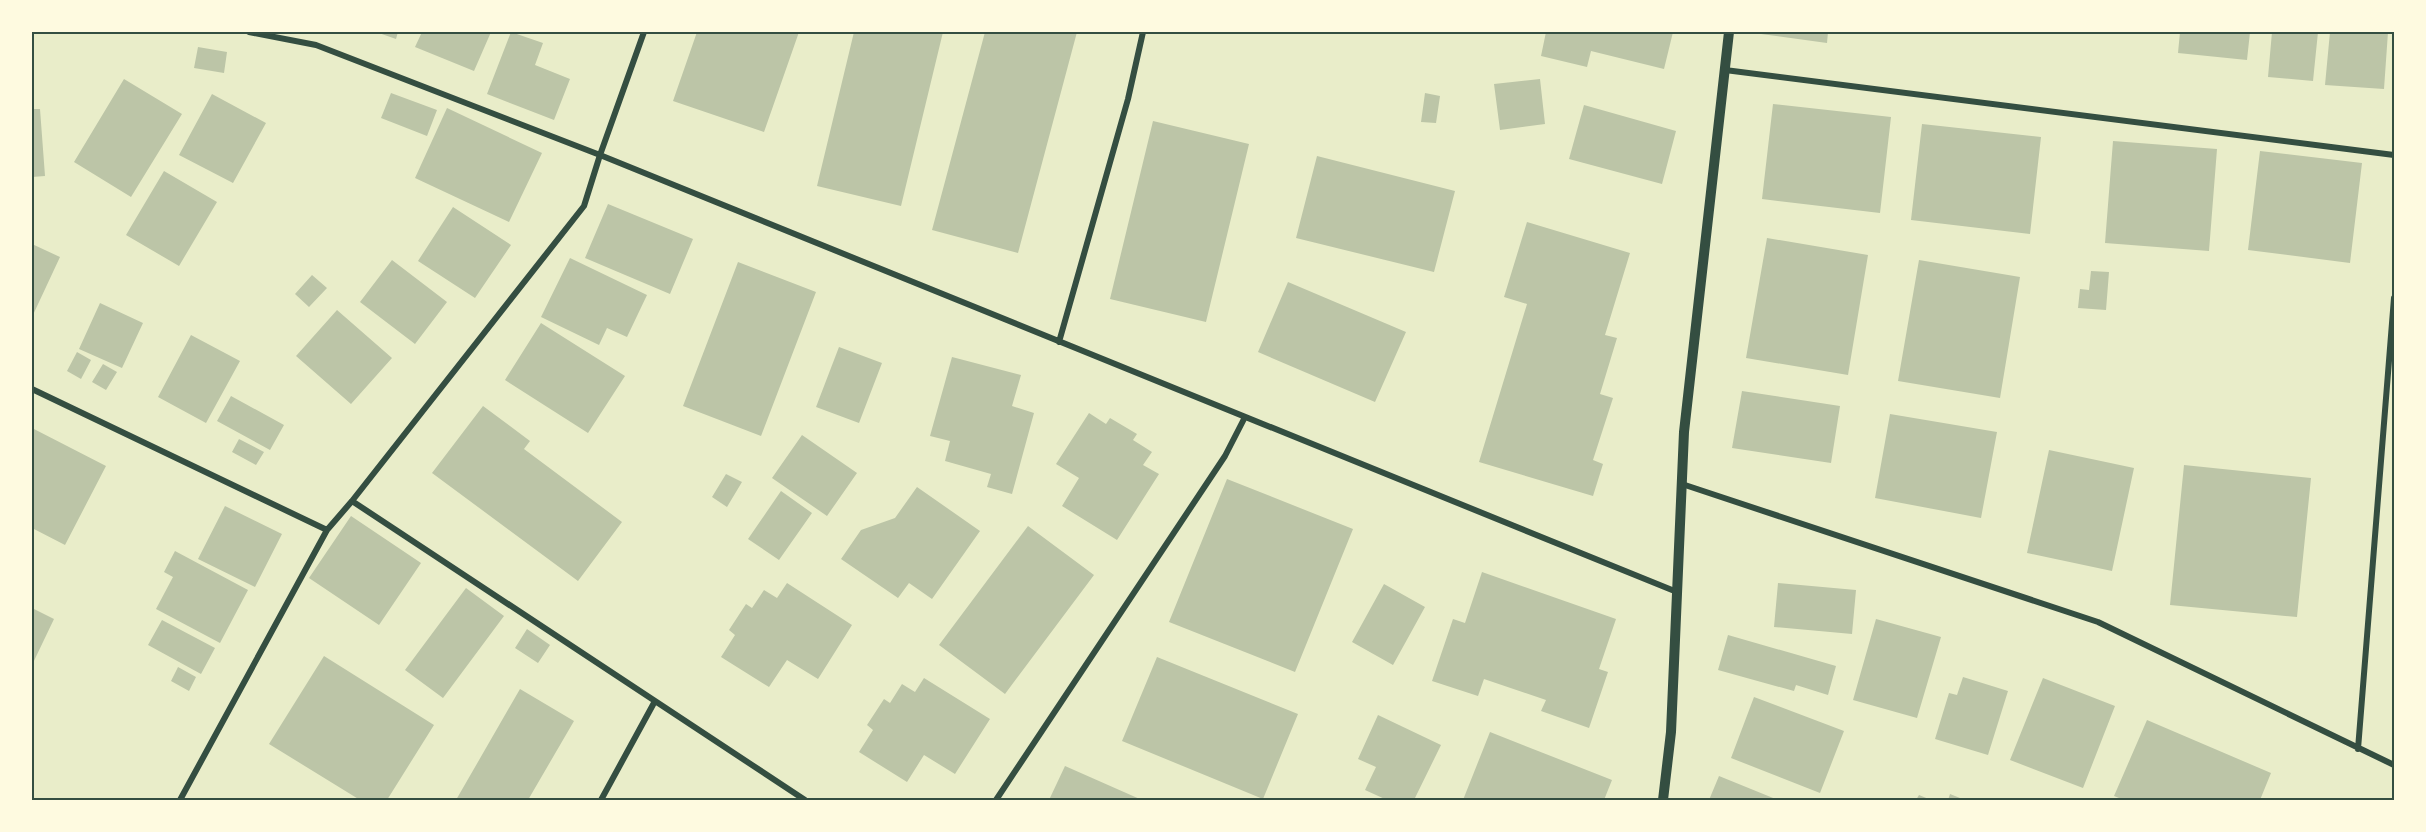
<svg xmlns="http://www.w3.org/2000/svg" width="2426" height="832" viewBox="0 0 2426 832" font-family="Manrope,sans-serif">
<rect width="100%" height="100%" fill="#e9edc9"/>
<path fill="#bcc5a7" d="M376,32H398L396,39Z
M422,32H491L474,71L415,47Z
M511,32L543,43L535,65L570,79L554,120L487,94Z
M697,32H799L764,132L673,101Z
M854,32H943L901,206L817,186Z
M985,32H1077L1018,253L932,230Z
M1546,32H1673L1664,69L1591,51L1587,67L1541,56Z
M1761,32H1828L1827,43L1761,34Z
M2180,32H2250L2247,60L2178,53Z
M2272,32H2318L2313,81L2268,77Z
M2330,32H2388L2384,89L2325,85Z
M198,47L227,52L224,73L194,68Z
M124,79L182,114L131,197L74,162Z
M1540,79L1545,124L1500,130L1494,84Z
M391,93L437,110L427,136L381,118Z
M1425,93L1440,96L1436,123L1421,122Z
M212,94L266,123L233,183L179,155Z
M1773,104L1891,117L1880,213L1762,199Z
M1584,105L1676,131L1662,184L1569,159Z
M447,108L542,153L509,222L415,178Z
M32,109H40L45,176L32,177Z
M1153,121L1249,144L1206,322L1110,299Z
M1922,124L2041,137L2030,234L1911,220Z
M2113,141L2217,149L2209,251L2105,243Z
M2260,151L2362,163L2350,263L2248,250Z
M1317,156L1455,191L1434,272L1296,238Z
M164,171L217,202L179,266L126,235Z
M608,204L693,239L670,294L585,258Z
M453,207L511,245L475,298L418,261Z
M1527,222L1630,253L1605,335L1617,338L1600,394L1613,398L1593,460L1603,464L1593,496L1479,462L1527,304L1504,297Z
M1767,238L1868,255L1848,375L1746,358Z
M32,244L60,257L32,317Z
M570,258L647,295L627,337L607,328L599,345L541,317Z
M392,260L447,302L415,344L360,302Z
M1919,260L2020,277L2000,398L1898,381Z
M738,262L816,292L761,436L683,406Z
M2091,271L2109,272L2106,310L2078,308L2080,289L2089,290Z
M312,275L327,288L309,307L295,294Z
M1288,282L1406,332L1375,402L1258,352Z
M100,303L143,323L122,368L79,349Z
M337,310L392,358L351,404L296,356Z
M541,323L625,376L588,433L505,380Z
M191,335L240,361L206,423L158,397Z
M839,347L882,363L859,423L816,407Z
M77,352L91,360L81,379L67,371Z
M952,357L1021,375L1012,406L1034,413L1012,494L987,487L991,474L945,461L950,441L930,436Z
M103,364L117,372L106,390L92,382Z
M1742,391L1840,406L1831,463L1732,448Z
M231,396L284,425L270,450L217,421Z
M483,406L530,441L524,449L622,522L578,581L432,473Z
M1089,413L1106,424L1110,418L1137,434L1133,440L1152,452L1143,465L1159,474L1117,540L1062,506L1079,478L1056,464Z
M1890,414L1997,432L1981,518L1875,498Z
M32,428L106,466L65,545L32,528Z
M802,435L857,473L827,516L772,478Z
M239,439L264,452L256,465L232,452Z
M2049,450L2134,468L2112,571L2027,553Z
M2184,465L2311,478L2297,617L2170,605Z
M726,474L742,482L727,507L712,497Z
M1227,479L1353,529L1295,672L1169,622Z
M917,487L980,531L932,599L909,583L898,598L841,559L861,530L895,518Z
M781,491L812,513L779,560L748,539Z
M225,506L282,534L255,587L198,559Z
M351,516L421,563L379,625L309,578Z
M1028,526L1094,575L1005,694L939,645Z
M175,551L248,590L220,643L156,609L173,577L164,572Z
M1482,572L1616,619L1599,669L1608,672L1589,728L1541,711L1546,700L1484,679L1478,696L1432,681L1453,619L1465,623Z
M787,583L852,625L818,679L787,660L769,687L721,657L735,635L729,630L746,604L752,608L764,590L777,598Z
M1778,583L1856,590L1852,634L1774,627Z
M1384,584L1425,607L1393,665L1352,642Z
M466,588L504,616L443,698L405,670Z
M32,608L54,619L32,665Z
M1876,619L1941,637L1917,718L1853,700Z
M162,620L215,648L201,674L148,645Z
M527,629L550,645L538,663L515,648Z
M1728,635L1836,666L1828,695L1796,685L1794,691L1718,670Z
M324,656L434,725L387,800H360L269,744Z
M1157,657L1298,714L1263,799L1122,741Z
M178,667L196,677L189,691L171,681Z
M1963,677L2008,691L1988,755L1935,739L1949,693L1957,695Z
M924,678L990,719L955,774L924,755L907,782L859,752L873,730L867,725L884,699L890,703L902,684L915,692Z
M2043,678L2115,706L2083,788L2010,760Z
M520,689L574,721L528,800H456Z
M1754,697L1844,731L1820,793L1731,758Z
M1378,715L1441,745L1414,800H1387L1365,790L1376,767L1358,759Z
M2147,720L2271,773L2260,800H2124L2114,796Z
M1490,732L1612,780L1604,800H1463Z
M1065,766L1142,800H1049Z
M1719,776L1778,800H1709Z
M1950,794L1965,800H1948Z
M1919,795L1931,800H1916Z"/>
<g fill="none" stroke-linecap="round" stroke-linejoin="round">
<path stroke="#344e41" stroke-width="6" d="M249,32L316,45L600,155L1677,592
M1725,70L2394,155
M1059,342L1128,99L1143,32
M32,389L327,530
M1682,484L2098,622L2394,765
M352,501L805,800
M2358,749L2394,298
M180,800L327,530L352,501L584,206L600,155L644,32
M601,800L655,701
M996,800L1225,456L1245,417"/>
<path stroke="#344e41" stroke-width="10" d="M1663,800L1671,732L1684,432L1729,32"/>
</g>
<rect width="2426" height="832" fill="none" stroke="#fefae0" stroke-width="66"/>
<rect x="33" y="33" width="2360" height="766" fill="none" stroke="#344e41" stroke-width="2"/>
</svg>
